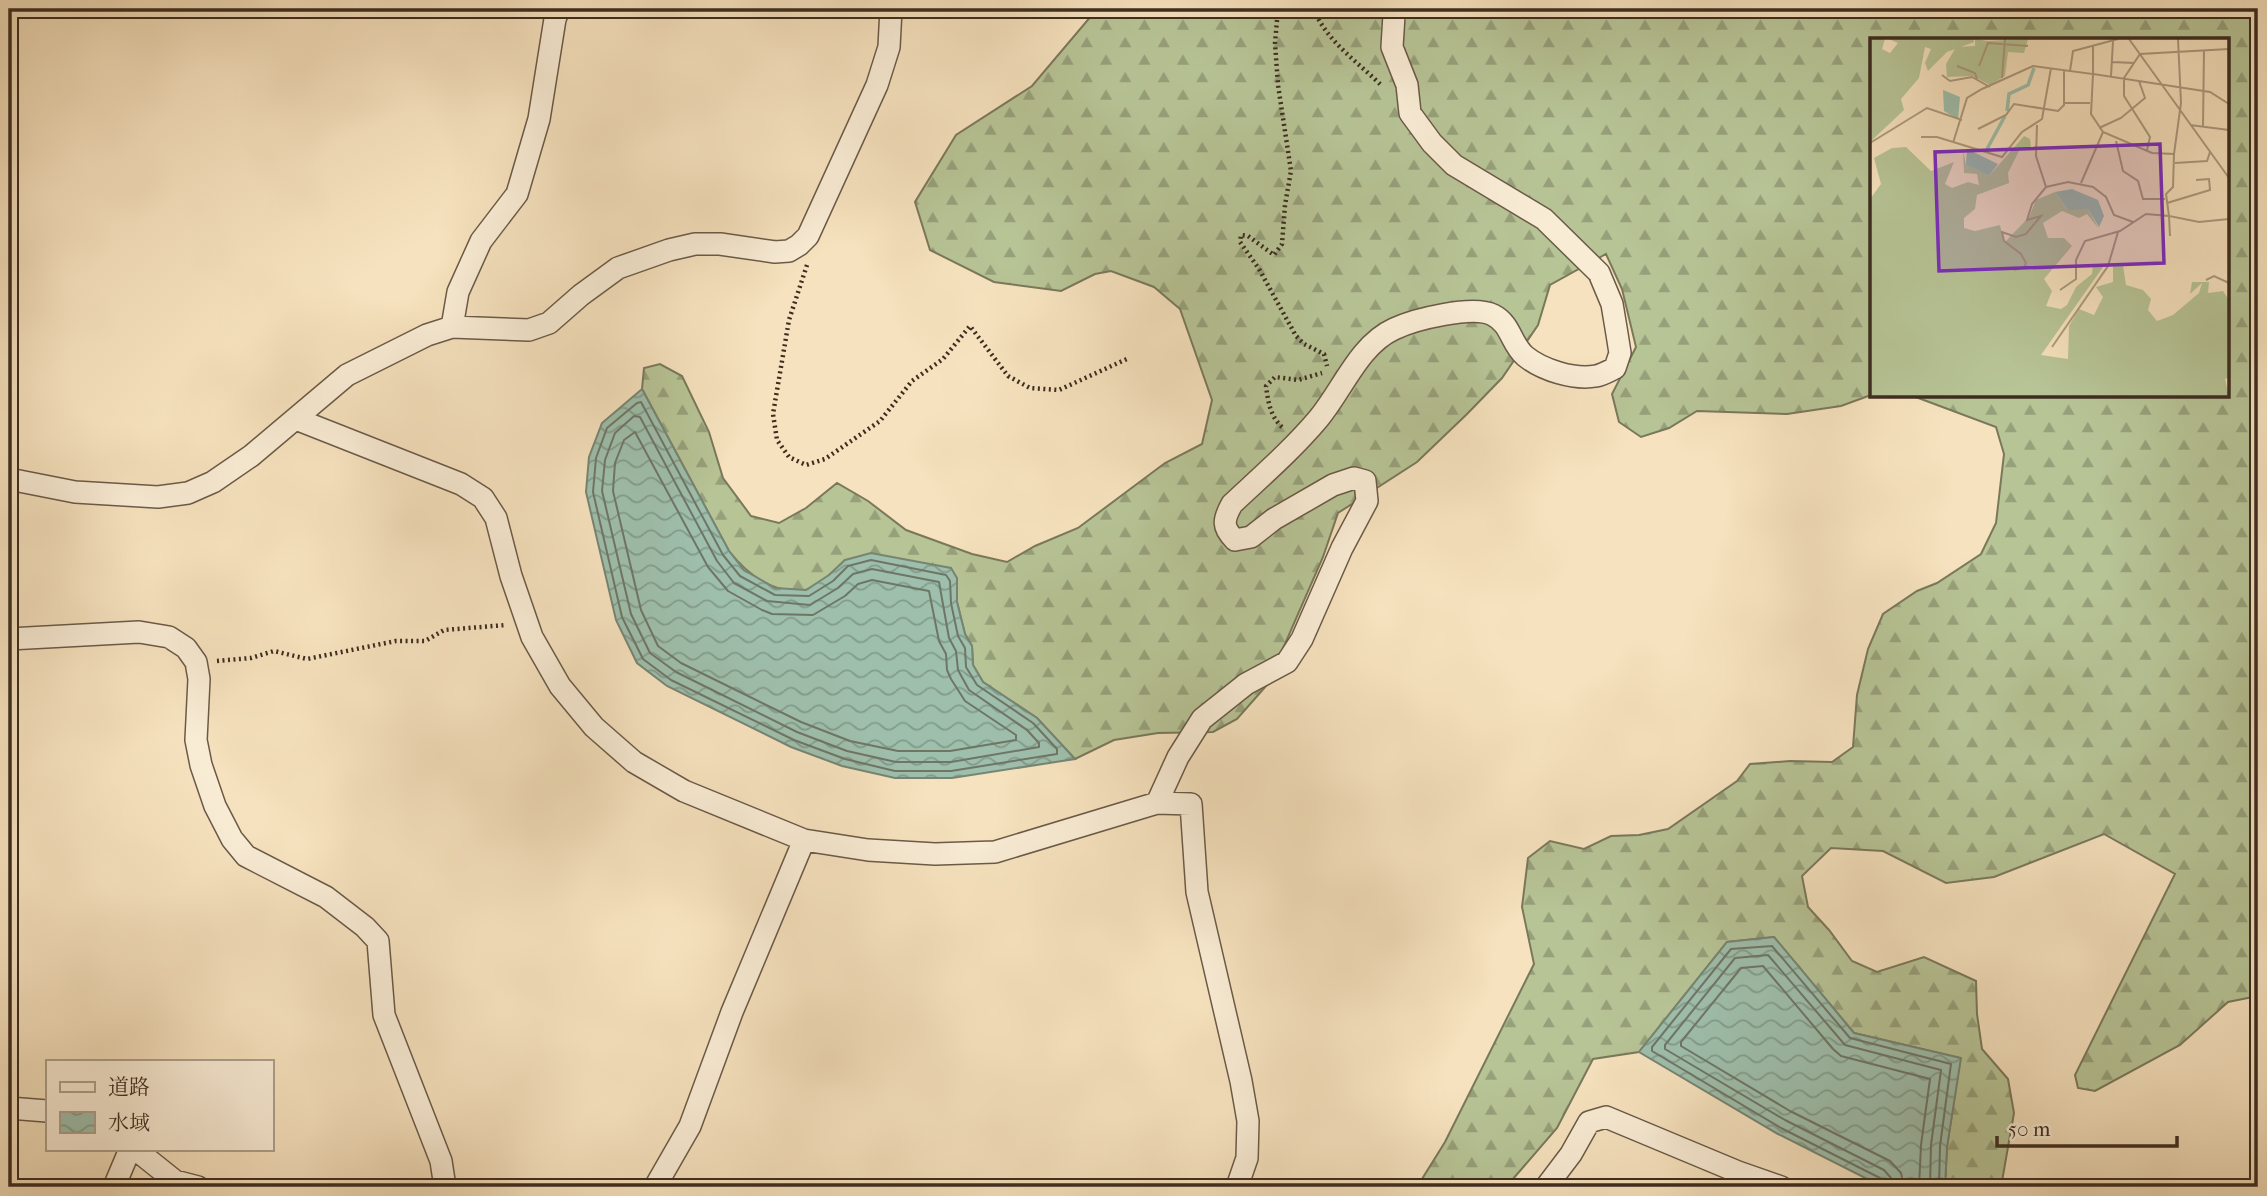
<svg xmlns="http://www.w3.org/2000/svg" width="2267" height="1196" viewBox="0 0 2267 1196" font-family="'IM FELL French Canon','Noto Serif JP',serif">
<defs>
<pattern id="forest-firs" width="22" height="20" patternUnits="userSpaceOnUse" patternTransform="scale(1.75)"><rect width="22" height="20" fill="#b7c496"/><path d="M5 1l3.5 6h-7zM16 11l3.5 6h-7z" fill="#96a07a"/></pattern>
<pattern id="water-waves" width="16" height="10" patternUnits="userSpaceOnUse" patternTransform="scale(1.75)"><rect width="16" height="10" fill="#9ebfac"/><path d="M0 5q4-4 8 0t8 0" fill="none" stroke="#829c8c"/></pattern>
</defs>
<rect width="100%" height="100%" fill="#f6e2be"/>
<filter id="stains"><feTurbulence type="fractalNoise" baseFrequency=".00286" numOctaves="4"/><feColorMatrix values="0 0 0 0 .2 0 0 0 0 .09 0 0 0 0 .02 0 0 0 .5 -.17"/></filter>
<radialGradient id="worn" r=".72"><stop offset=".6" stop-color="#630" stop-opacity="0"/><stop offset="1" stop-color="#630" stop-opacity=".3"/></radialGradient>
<path fill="url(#forest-firs)" stroke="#7a785b" stroke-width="2" d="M620,9H713L696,17L646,18Z
M1097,9H2258V996L2228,1002L2180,1045L2095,1091L2078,1088L2075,1075L2175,874L2104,834L1994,877L1946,883L1883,851L1831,848L1802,876L1808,907L1829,930L1852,961L1877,972L1924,957L1976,981L1977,1014L1982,1049L2008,1079L2014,1113L2001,1187H1945L1947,1147L1960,1058L1854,1033L1774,937L1727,942L1639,1052L1593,1059L1557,1128L1506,1187H1417L1445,1142L1534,964L1522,907L1528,858L1550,841L1584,849L1611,836L1639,835L1668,829L1737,781L1750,764L1790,761L1832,762L1853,747L1857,695L1868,649L1883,614L1917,591L1937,583L1981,554L1996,523L2004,454L1996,427L1913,396H2227V40H1871V395L1841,406L1787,414L1697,411L1669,428L1641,437L1619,422L1612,394L1636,347L1622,289L1606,254L1550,285L1538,325L1502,378L1467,414L1417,462L1338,513L1323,557L1267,685L1237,719L1213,732L1158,733L1114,740L1075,759L1037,718L983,682L973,665L972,646L965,634L957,602V578L845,560C835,570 819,587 805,590C774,595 747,574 729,551L642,389L644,368L660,364L682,376L709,432L723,478L751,516L779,523L806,508L837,483L868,501L906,530L972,554L1007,562L1035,546L1078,528L1165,463L1202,444L1212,400L1180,309L1154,287L1111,271L1095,274L1061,291L994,282L930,250L915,202L956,135L1032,86Z"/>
<path fill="url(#water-waves)" stroke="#778574" stroke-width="2" d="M642,389L729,551L744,570L775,588L806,590L829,575L845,560L871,553L951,568L957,578V602L965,634L972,646L973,665L983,682L1037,718L1075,759L952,778H895L842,766L791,747L667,686L637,663L616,620L586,492L589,457L602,423Z
M1774,937L1854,1033L1961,1058L1947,1147L1945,1187H1883L1778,1134L1639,1052L1727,942Z"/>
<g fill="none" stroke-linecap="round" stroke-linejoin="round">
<path stroke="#6e7666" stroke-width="2" d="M641,402L723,555L740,576L775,595L809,596L833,581L848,566L871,560L946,575L950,581L951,603L958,636L965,648L966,667L977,685L1033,723L1057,749V754L951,771H895L845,759L794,740L671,680L643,659L622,617L593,492L596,458L607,428L637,403Z
M634,416L640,417L717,561L734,583L767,601L810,605L838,588L853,574L872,569L939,582L949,638L956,651L958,670L969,690L1027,730L1039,743V747L951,762H896L847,751L797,732L676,672L650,653L631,614L602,491L605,460L615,433Z
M635,432L708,567L728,591L762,610L772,614L813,615L845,596L858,584L872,580L929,591L939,641L946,654L947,670L951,679L965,701L1016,735V740L950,751H898L850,741L801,722L681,663L658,646L641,610L613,491L615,463L624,440Z
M1884,1187L1880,1178L1781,1128L1652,1051V1047L1731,949L1772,946L1850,1038L1951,1064L1940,1146L1939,1187
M1893,1187L1891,1178L1884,1170L1785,1120L1665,1049V1045L1735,958L1768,955L1845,1045L1941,1070L1931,1145L1930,1187
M1904,1187L1901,1173L1890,1161L1790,1111L1681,1046V1042L1741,968L1763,966L1833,1049L1841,1056L1930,1079L1921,1145L1919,1187"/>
<defs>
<path id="minor" d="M452,327L458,292L481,241L517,194L539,119L555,19L559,9
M296,419L461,484L483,498L496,518L511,576L532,637L560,686L594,727L634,762L684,791L804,840L868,850L935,854L995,852L1157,803L1191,804L1197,892L1241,1081L1248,1121L1247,1158L1237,1187
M9,479L75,492L158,497L188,493L213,482L251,456L347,375L427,335L452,327L529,330L549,323L581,295L618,268L669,250L695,244H720L775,252L789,251L799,245L808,236L877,85L889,47L891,9
M9,639L139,632L169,637L186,648L196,662L199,679L196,740L201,765L215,806L232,839L246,856L326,897L365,927L378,941L384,1015L441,1161L445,1187
M1157,803L1178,757L1202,719L1246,684L1287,662L1302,639L1342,548L1367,501L1365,481L1354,478L1333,485L1274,519L1251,537L1235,540C1222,527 1223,520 1232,504C1262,476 1293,449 1319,418C1343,389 1359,345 1394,329C1415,319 1473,305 1493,315C1511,324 1511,344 1525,356C1542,370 1574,380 1596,376C1602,375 1609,371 1615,368L1620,353L1617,334L1612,304L1599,273L1544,219L1454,165L1432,143L1410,113L1407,85L1392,47L1394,15L1398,9
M9,1108L47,1111
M135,1149L175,1181L198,1187
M114,1187L130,1149
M655,1187L690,1126L732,1012L804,840
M1546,1187L1571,1154L1589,1122L1606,1117L1738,1172L1781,1187"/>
</defs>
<use href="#minor" stroke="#6b5a48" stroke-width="24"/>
<path stroke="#3d2d20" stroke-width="4.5" stroke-dasharray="2 3.5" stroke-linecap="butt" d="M1278,9L1275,43L1278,85L1291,171L1285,205L1282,244L1274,255L1248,236L1241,235L1240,242L1259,269L1296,336L1304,344L1324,354L1327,366
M1314,9C1325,40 1359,63 1382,86
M807,265L789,320L773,414L777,440L789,457L806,465L825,459L880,421L912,381L943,359L970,326L1008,376L1030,388L1059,390L1129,358
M1282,427C1270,416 1268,401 1266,386L1275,377L1298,380L1322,373
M217,661L251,658L274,651L307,659L396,641H425L444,630L506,625"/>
<use href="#minor" stroke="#f9ecd5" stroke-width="21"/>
</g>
<g transform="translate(1870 38)">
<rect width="359" height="359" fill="#f6e2be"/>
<path d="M0,1H15L12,11L20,15L28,5L19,1H103L104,4L77,14L58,33L55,25L61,11L55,9L49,40L31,61L34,72L0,104ZM154,98L160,101L161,109L150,111L138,135L139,145L107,157L105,171L94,180V190L105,193L130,187L134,205L159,179L166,162L185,154L197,171H218L229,191L217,176L209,180L192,173L173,185L178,200H194L202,208L174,241L182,253L176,268L191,271L197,267L206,249L222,236L223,227L233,229L171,317L198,321L199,288L209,271L224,277L233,259L226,249L243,244V227H253L256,247L273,252L281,261L278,272L287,283L303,277L329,255L332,245L320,256L322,244H339L338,255L353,253L359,262V339L355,341L359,358H0V161L11,146L4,120L22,110L36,109L61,133L84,124L75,146L82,150L98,144L109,147L107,136L94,135L93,112L96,127L119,138Z" fill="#b7c496"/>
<path d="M105,1L118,3L158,1L154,15L138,14L135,38L120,47L103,38L77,39L76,26L86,9L105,8Z" fill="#b7c496"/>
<path d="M73,52L90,59L88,81L74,73ZM97,111L128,126L119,138L96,127ZM202,151L228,162L234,178L229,189L218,171L198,172L185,154Z" fill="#9ebfac"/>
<path fill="none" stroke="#9ebfac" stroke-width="3.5" d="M137,73L139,56L158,47L164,30M117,111L135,78"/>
<path fill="none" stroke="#ac9a7f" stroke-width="2" d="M259,1L359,140M223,8V36L340,54L359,66M242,24L264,25M87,28L105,35L107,41M109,28L118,5L158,8M200,33L203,13L248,1M72,37L80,43L102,39L120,49M241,38L243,3M132,40L135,1M194,65H220M167,87L166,118L176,149M320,87L359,92M333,88L334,12M229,90L251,80L275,60L269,43M108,91L136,77L144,66L188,73L194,67V32M51,99H67L132,119L152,94L172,81L181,30M246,103L253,133L268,143L273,161H295M0,105L57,70L92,82M83,105L97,60L112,51L163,28L223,36L221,76L233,94L282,115L304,116L303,149L296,156L299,178L329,184L359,181M277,112L280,99L254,58V40L270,16L359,11M304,116L311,65L308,1M305,125L337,123L340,114M211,145L233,94M297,165L340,152L339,141L326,142M144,232L154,230L156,225L151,216L134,203L132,194L146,199L156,196L171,178L157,182L162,166L176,149L198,144L223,149L236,159L244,177L263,184M336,242L344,238L359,245M190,252L206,241V222L215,203L250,193L276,176L299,178L300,198M182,309L238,228L248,194"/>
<path fill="#7b2cbf" fill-opacity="0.15" stroke="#7b2cbf" stroke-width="3.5" d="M290,106L294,225L69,233L65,114Z"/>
<rect width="359" height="359" fill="none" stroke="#3d2d20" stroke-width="3.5"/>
</g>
<rect width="2267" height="1196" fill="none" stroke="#f6e2be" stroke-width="35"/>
<rect x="10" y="10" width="2246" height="1175" fill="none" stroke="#3d2d20" stroke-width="3.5"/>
<rect x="18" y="18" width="2232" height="1161" fill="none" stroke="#3d2d20" stroke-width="2"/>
<rect x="46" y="1060" width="228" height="91" fill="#f9ecd5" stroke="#aea08d" stroke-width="2"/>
<rect x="60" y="1082" width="35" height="10" fill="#f9ecd5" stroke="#aea08d" stroke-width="2"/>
<text x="108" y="1094" font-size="21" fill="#3d2d20">道路</text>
<rect x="60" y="1112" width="35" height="21" fill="url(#water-waves)" stroke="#aea08d" stroke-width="2"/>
<text x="108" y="1130" font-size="21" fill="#3d2d20">水域</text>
<path d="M1997 1136v10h180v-10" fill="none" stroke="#3d2d20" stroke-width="3.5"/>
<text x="2008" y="1136" font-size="21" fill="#3d2d20" stroke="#f9ecd5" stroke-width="5" paint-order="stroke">50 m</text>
<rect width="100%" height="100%" filter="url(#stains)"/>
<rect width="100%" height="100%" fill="url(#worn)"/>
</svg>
